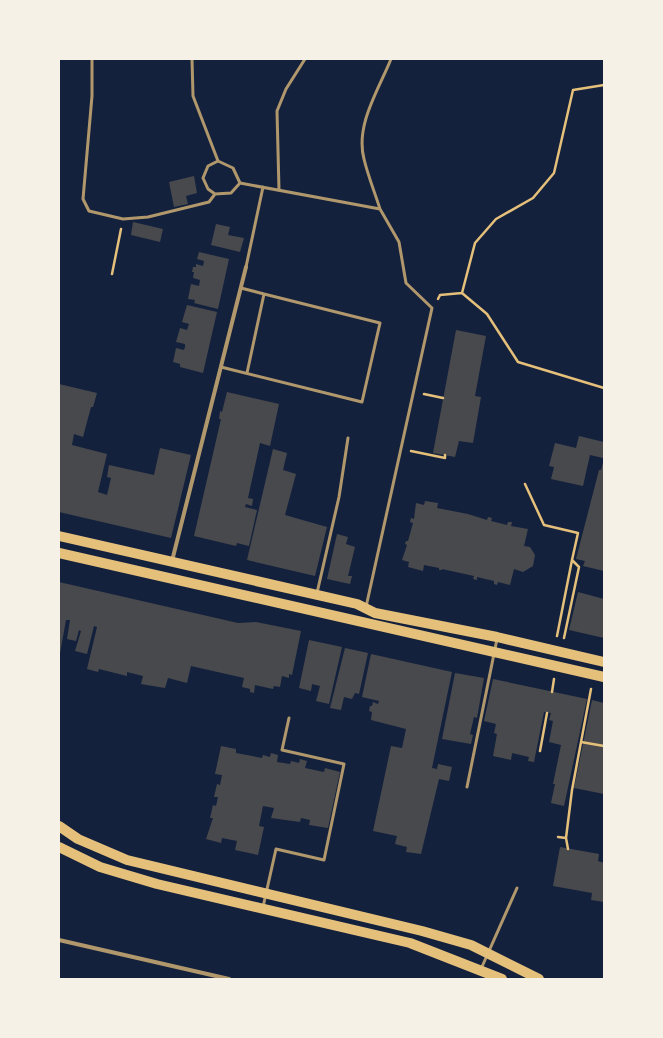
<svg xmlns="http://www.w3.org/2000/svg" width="663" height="1038" viewBox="0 0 663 1038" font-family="'Nunito Sans',sans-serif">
<rect width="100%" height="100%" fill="#14213d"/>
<path fill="#48494c" d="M194,176L197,193L186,196L188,204L174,207L169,182Z
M133,222L163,229L160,242L131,235Z
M216,224L230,227L228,235L244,238L240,252L211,245Z
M199,252L229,259L218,309L194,303L195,300L188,299L191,284L199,286L200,280L193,278L194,272H192L193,267H196V264L203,266L204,261L197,259Z
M187,305L217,312L203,373L180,367V364L173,362L176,348L184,350L185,347V344L176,342L180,328L187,330L189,324L182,322Z
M456,330L486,336L475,396L481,397L473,443L459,441L455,457L433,453Z
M59,384L97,393L93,407H91L83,437L74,434L72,445L107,454L98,492L107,495L111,478L107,477L109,465L154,475L160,448L191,455L171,538L59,512Z
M227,392L279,404L270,446L260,443L248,498L253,499L252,506L246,504L245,507L257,510L249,546L237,543L236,546L194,536L221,419H219L220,411L222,412Z
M579,436L604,442L603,458L590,455L583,486L551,479L554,467L549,466L555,443L576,448Z
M273,449L287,453L283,470L296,474L285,515L327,527L315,576L247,560Z
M604,459V571L583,566L585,561L576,559L599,470H601Z
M425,501L438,503L437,508L468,514L487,520L488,517L492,518L491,521L507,525L508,522H512L511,526L528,529L524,546L530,547L535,555L533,566L523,572L514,569L510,585L498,582L497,585L494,584V581L477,577V580L473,579L474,576L442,569V570H439V568L424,565L423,571L408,567L409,562L402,560L407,545L405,544L406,541H408L413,523L410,522L411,518L414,519L416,503L424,505Z
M337,534L348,537L346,544L355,547L348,576H352L350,584L327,579Z
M59,582L238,623L256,622L301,631L292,675L289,674V678L282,676L280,687L274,686L273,689L255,685L254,693L250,692V689L242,687L244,678L191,666L187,683L168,678L165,688L141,684L143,676L127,672V676L99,669L98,672L87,669L97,627L94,626L87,654L75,651L81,631L79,630L81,623L76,641L67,639L70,620H66L59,659Z
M578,592L604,599V638L569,630Z
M309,640L342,647L329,704L316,701L320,686L312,684L311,691L299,688Z
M345,648L368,653L359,694L355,693L352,699L344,697L341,710L330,708Z
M371,654L452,672L432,768L437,769L438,764L452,767L449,781L439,779L421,854L406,852L407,847L395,844L397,836L373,831L391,746L402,748L406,729L371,720L372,712L369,711L370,706H372L373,702L378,704L379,701L362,697Z
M455,673L484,678L477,718L474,717L470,734L473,735L471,744L442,739Z
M493,679L587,699L564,806L551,803L555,784H553L561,745L549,742L553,721L549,720L551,713L544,712L534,762L528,761L529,757L512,753L511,760L493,756L497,734L494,733L496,724L484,721Z
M592,700L604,703V794L574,788Z
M221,746L236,749V753L262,758L263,755L270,757L271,753L278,755L277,762L290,764L291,761L299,763L300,759L307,761L305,768L324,772L325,768L340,772L328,828L309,825L310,820L301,818L300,822L271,818L274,808L263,806L259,826L264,827L258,855L235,850L237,841L222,838L221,843L206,839L213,818H210L213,805L216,806L218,797H214L217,784L220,785L222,775L215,774Z
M560,847L599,854L598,861L604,863V902L591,900L592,893L553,886Z"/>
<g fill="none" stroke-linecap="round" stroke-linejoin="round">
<path stroke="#e5c07b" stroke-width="2.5" d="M112,274L121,229
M462,293L475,243L496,219L533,198L554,173L573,90L604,85
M438,299L440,295L462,293L487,314L518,362L604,388
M424,394L443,398
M411,451L445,458V455
M525,484L544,525L578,533L572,560L579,567L564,638
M557,636L572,560
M552,692L554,679
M581,742L604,746
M540,751L547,713
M558,837L566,838L572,790L591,689
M566,838L568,849"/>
<path stroke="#b1986c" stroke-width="3" d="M92,59V96L83,199L89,211L123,219L148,217L209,202L215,194L231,193L240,183
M192,59L193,96L218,161L233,168L240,183L380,209C375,193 368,176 364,159C355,125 379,89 391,59
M279,190L277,111L286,89L305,59
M215,194L208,189L203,178L208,166L218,161
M246,267L263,187
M241,288L264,294L247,373
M221,367L362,402L380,323L264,294
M317,593L339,497L348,438
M366,607L432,308L406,283L399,242L380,209
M467,787L497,639
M263,907L276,849L324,860L344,764L282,750L289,718
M481,969L517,888"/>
<path stroke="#b1986c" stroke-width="4" d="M172,561L246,267
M59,940L229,979"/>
<path stroke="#e5c07b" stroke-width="10" d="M59,536L357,604L375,613L497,637L604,662
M59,553L604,677
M59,826L78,839L127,860L422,931L471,945L539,979
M59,847L100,867L157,884L410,943L502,979"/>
</g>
<rect width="663" height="1038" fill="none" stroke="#f6f1e7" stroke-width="120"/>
</svg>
